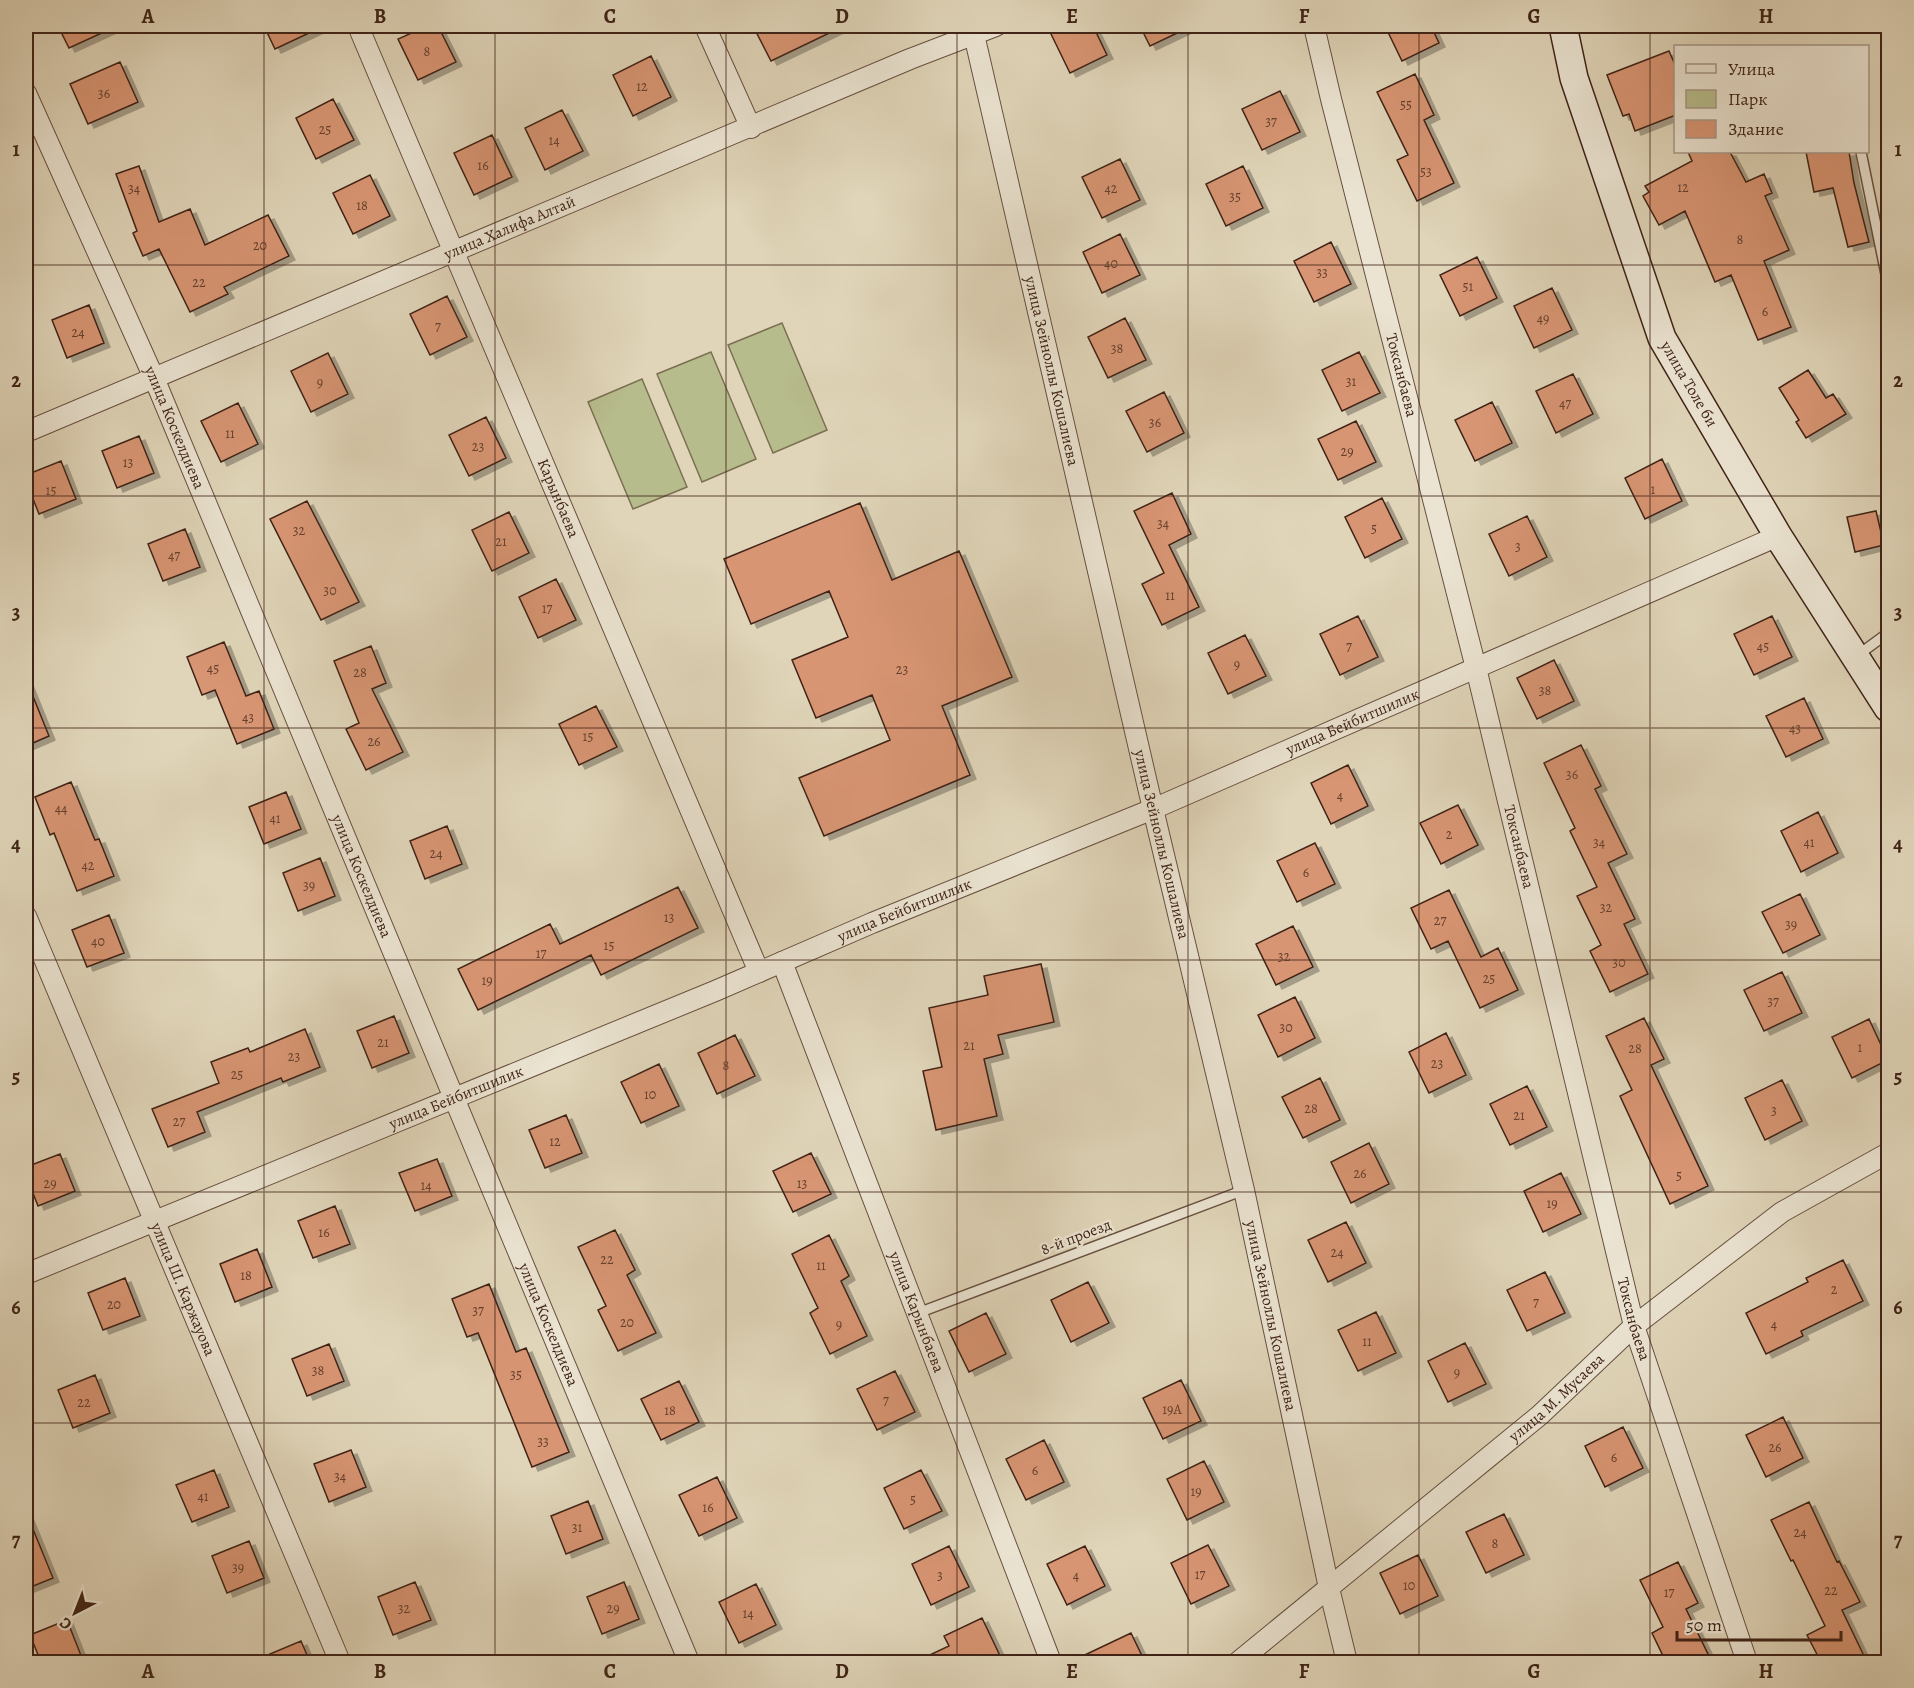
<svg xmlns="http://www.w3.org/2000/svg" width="1914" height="1688" viewBox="0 0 1914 1688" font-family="Alegreya,serif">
<defs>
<filter id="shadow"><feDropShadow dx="6" dy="4" stdDeviation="0" flood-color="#0004"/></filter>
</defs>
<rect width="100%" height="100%" fill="#e0d5b9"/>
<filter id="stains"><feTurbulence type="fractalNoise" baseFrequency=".00333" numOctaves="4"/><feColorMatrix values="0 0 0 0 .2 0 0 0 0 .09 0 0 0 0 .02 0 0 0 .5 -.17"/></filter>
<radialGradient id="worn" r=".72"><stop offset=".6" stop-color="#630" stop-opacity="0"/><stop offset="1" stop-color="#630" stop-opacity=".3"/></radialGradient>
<path fill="#b7bc8c" stroke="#7b7052" stroke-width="1.5" d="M782,323L827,430L773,453L728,345Z
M711,352L756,459L702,482L657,374Z
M642,379L687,487L633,509L588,402Z"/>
<path fill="#d89573" stroke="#3f2317" stroke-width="1.5" filter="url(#shadow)" d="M58,26H117L69,48Z
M264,26H324L275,49Z
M427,26H438L456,62L418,80L398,39Z
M753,26H844L771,61Z
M1064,26H1093L1107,55L1070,73L1050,32Z
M1140,26H1192L1150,46Z
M1385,26H1431L1439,43L1402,61Z
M1669,51L1676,67V115L1635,131L1629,114L1623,116L1607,75Z
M651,56L671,97L633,116L613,75Z
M120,62L138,102L88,124L70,84Z
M1415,74L1434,115L1424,120L1454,183L1417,201L1397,160L1408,155L1377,92Z
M1280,91L1300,132L1262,150L1242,109Z
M333,99L354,140L316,159L296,118Z
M562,110L583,151L545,170L525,128Z
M492,135L512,177L474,195L454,153Z
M1688,152H1730L1746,182L1764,174L1772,193L1765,196L1789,250L1764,261L1791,327L1758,340L1731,275L1715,282L1685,211L1659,225L1643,196L1649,192L1645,186L1692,161Z
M1806,152H1849L1854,183L1869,242L1848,247L1833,188L1814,192Z
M1120,159L1140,200L1102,218L1082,177Z
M139,166L159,222L190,209L205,245L268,215L289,256L224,287L228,294L190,312L159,249L143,256L133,233L137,231L116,174Z
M1243,166L1263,208L1226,226L1206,184Z
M370,175L390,216L353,234L333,193Z
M1120,234L1140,275L1102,293L1083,252Z
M1331,242L1351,284L1314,302L1294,261Z
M1477,257L1497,298L1460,316L1440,275Z
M1552,288L1572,330L1534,348L1514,306Z
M447,296L467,337L430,355L410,314Z
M89,305L104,343L67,358L52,320Z
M1125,318L1146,360L1108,378L1088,337Z
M1359,352L1380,393L1342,411L1322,370Z
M328,353L348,394L311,412L291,371Z
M1808,370L1826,398L1833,394L1846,414L1806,438L1796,422L1799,420L1779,388Z
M1573,374L1593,414L1556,433L1536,391Z
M1164,392L1184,433L1147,452L1126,411Z
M1492,402L1512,443L1475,461L1455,420Z
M238,403L258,444L221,462L201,421Z
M486,417L506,458L469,476L449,435Z
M1356,421L1376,462L1338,480L1318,439Z
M139,436L154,473L117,488L102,451Z
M1662,459L1682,501L1645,519L1625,478Z
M61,461L76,499L39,514L26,481V475Z
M1172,493L1191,534L1169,545L1199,607L1162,625L1142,584L1164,573L1134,511Z
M1382,498L1402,539L1365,558L1345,517Z
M307,501L359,602L321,620L270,519Z
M860,503L892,580L959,551L1012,677L942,706L970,775L824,836L799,778L890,740L872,695L816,718L792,660L848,637L829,591L751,624L724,559Z
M1876,511L1884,545L1855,552L1847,517Z
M509,512L529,553L492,571L472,530Z
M1527,516L1547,557L1509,576L1489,534Z
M185,529L200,567L163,581L148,544Z
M556,579L576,620L538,638L519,597Z
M1358,616L1378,657L1340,675L1320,634Z
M1772,616L1792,657L1754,675L1734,634Z
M1245,635L1266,676L1228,694L1208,653Z
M224,642L246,696L259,691L274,729L237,744L215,690L202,695L187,657Z
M371,646L386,683L372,689L403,752L366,770L346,729L359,723L334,661Z
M1554,660L1574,701L1537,719L1517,678Z
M26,679L49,736L26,746Z
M1804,698L1823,739L1786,757L1766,716Z
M596,706L617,747L579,765L559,724Z
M1581,745L1601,786L1595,789L1627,854L1608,863L1635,919L1624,924L1648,974L1610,992L1590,951L1601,945L1577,896L1597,887L1570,831L1575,828L1544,763Z
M1348,765L1368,806L1331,824L1311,783Z
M71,782L95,840L99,839L114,876L77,891L54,833L50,835L35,797Z
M286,792L301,829L264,844L249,807Z
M1458,805L1478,845L1441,864L1420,823Z
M1818,812L1838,853L1801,872L1781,831Z
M447,826L462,864L425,879L410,841Z
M1315,843L1335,884L1297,902L1277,861Z
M320,858L335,896L298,911L283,873Z
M678,887L698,928L601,975L591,955L478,1010L458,969L550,924L560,944Z
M1449,890L1481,957L1498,948L1518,990L1480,1008L1448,941L1431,949L1411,908Z
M1800,894L1820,935L1783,953L1762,912Z
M109,915L124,953L87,967L72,930Z
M1293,926L1313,967L1276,985L1256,944Z
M1041,964L1054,1022L998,1035L1003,1054L984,1059L997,1116L936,1130L923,1071L942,1067L929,1008L988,995L984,976Z
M1782,972L1802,1013L1764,1031L1744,990Z
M1295,997L1315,1038L1278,1057L1258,1015Z
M394,1016L409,1053L372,1068L357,1031Z
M1644,1018L1664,1059L1651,1065L1708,1186L1670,1204L1620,1096L1632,1090L1606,1036Z
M1869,1019L1888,1060L1852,1078L1832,1037Z
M305,1029L320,1067L283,1082L281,1078L197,1112L205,1132L168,1147L152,1109L219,1083L211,1062L248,1048L250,1052Z
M1446,1033L1466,1075L1429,1093L1409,1052Z
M735,1035L755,1076L717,1094L698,1053Z
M659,1064L679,1106L641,1123L621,1082Z
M1320,1078L1340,1120L1303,1138L1282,1097Z
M1782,1080L1802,1121L1765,1140L1745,1098Z
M1527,1086L1547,1127L1510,1145L1490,1104Z
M566,1115L582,1153L545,1168L529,1130Z
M1369,1143L1389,1184L1351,1203L1331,1162Z
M811,1153L831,1194L793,1212L773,1171Z
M60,1154L75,1191L38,1206L26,1175V1167Z
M437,1159L452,1196L415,1211L399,1173Z
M1561,1173L1581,1214L1543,1232L1524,1191Z
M335,1206L350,1244L313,1258L298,1221Z
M1346,1222L1366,1263L1328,1282L1308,1240Z
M615,1230L635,1270L627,1275L656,1333L618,1351L598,1310L606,1306L578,1247Z
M829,1235L849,1276L841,1281L867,1336L830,1354L810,1313L818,1308L792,1254Z
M257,1249L272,1287L235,1302L220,1264Z
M1843,1260L1863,1301L1801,1331L1803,1336L1766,1354L1746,1313L1808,1282L1806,1278Z
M1545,1272L1565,1313L1527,1331L1507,1290Z
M125,1278L140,1316L103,1330L88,1293Z
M1088,1282L1109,1323L1071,1342L1051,1300Z
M489,1284L516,1352L526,1348L569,1452L532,1467L478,1333L467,1337L452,1299Z
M1376,1312L1396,1353L1358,1371L1338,1330Z
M986,1313L1006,1354L969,1372L949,1331Z
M1465,1343L1486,1384L1448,1402L1428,1361Z
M329,1344L344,1381L307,1396L292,1359Z
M895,1371L915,1412L877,1430L857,1389Z
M95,1375L110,1413L73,1428L58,1390Z
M1181,1380L1201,1421L1163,1439L1143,1398Z
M679,1381L699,1422L661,1440L641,1399Z
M1783,1417L1803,1458L1766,1477L1746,1435Z
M1623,1427L1643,1468L1605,1487L1585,1446Z
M1044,1440L1064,1482L1026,1500L1006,1459Z
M351,1450L366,1487L329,1502L314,1464Z
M1204,1461L1224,1502L1187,1520L1167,1479Z
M214,1470L229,1507L192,1522L176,1485Z
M921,1470L942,1511L904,1529L884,1488Z
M717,1477L737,1518L699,1536L679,1495Z
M588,1501L603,1539L566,1554L551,1516Z
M1809,1502L1837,1562L1839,1561L1860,1602L1842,1610L1865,1658L1855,1662H1821L1807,1635L1825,1626L1793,1560L1791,1561L1771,1520Z
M26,1512L53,1578L26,1589Z
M1504,1514L1524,1555L1486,1573L1466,1532Z
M249,1541L264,1578L227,1593L212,1556Z
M1208,1545L1229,1586L1191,1604L1171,1563Z
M949,1546L969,1587L931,1605L912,1564Z
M1085,1546L1105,1586L1067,1605L1047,1564Z
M1418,1555L1438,1596L1400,1614L1380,1573Z
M1678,1562L1698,1603L1686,1609L1709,1656L1696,1662H1666L1652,1633L1663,1627L1640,1580Z
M415,1582L431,1620L393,1635L378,1597Z
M624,1582L639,1619L602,1634L587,1597Z
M756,1584L776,1625L739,1643L719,1602Z
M982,1618L1003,1662H915L949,1646L944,1636Z
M67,1620L82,1658L71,1662H41L30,1635Z
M1131,1633L1145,1662H1070Z
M301,1641L310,1662H251Z"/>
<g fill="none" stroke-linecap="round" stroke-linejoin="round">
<defs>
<path id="lane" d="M1861,152L1888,284
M1858,655L1888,633
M918,1313L1244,1190"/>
<g id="street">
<path id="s1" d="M358,26L759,972"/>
<path d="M705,26L751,128"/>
<path id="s2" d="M972,26L1153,809L1244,1190L1329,1588L1347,1662"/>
<path id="s3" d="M1314,26L1331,99L1476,668L1634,1326L1747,1662"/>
<path id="s4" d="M26,93L154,378L689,1662"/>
<path id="s5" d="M26,432L910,59L996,26"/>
<path id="s6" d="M26,916L340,1662"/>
<path id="s7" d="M782,962L1051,1662"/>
<path id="s8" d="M26,1274L715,991L872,923L1153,809L1778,536"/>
<path id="s9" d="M1238,1662L1540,1415L1634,1326L1782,1212L1888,1153"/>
</g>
<g id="secondary">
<path id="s10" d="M1563,26L1574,78L1662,338L1778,536L1888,708"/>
</g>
</defs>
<use href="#lane" stroke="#675040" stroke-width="12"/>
<use href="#street" stroke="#675040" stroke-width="22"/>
<use href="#secondary" stroke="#3f2317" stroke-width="30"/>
<use href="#lane" stroke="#ebe4d2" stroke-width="9"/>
<use href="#street" stroke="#ebe4d2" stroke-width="20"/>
<use href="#secondary" stroke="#ebe4d2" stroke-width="27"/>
</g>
<path fill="none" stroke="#3f2317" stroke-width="1.5" stroke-opacity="0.55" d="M264,26V1662M495,26V1662M726,26V1662M957,26V1662M1188,26V1662M1419,26V1662M1650,26V1662M26,265H1888M26,496H1888M26,728H1888M26,960H1888M26,1192H1888M26,1423H1888"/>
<g text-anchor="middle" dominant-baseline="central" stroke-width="4.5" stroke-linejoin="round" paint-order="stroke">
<g font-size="14" fill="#65402e">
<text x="427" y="51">8</text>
<text x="642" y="86">12</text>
<text x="104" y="93">36</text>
<text x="1406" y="104">55</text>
<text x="1271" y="121">37</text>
<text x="325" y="129">25</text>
<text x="554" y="140">14</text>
<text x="483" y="165">16</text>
<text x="1426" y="171">53</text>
<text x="1683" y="187">12</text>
<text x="134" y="188">34</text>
<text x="1111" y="188">42</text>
<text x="1235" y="196">35</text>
<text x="362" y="205">18</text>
<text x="1740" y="239">8</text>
<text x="260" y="245">20</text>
<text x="1111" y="263">40</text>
<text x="1322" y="272">33</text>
<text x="199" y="282">22</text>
<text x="1468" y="286">51</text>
<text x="1765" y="311">6</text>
<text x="1543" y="318">49</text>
<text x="438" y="326">7</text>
<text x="78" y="332">24</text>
<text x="1117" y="348">38</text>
<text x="1351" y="381">31</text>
<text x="320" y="382">9</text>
<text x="1565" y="403">47</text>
<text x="1155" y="422">36</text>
<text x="230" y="433">11</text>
<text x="478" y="446">23</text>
<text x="1347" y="451">29</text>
<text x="128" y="462">13</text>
<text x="1653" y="489">1</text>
<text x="51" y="490">15</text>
<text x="1163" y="523">34</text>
<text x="1374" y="528">5</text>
<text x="299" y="530">32</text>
<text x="501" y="541">21</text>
<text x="1518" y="546">3</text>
<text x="174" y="555">47</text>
<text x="330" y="590">30</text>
<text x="1170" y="595">11</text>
<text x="547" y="608">17</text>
<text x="1349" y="646">7</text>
<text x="1763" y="646">45</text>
<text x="1237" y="664">9</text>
<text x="213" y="668">45</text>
<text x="902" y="669">23</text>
<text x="360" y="672">28</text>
<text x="1545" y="690">38</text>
<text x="248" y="717">43</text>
<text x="1795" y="728">43</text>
<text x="588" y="736">15</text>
<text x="374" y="741">26</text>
<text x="1572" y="774">36</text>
<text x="1340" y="795">4</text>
<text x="61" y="808">44</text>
<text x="275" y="818">41</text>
<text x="1449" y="834">2</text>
<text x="1599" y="842">34</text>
<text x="1809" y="842">41</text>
<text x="436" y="853">24</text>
<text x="88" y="865">42</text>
<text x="1306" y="872">6</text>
<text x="309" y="885">39</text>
<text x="1606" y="907">32</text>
<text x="669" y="917">13</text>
<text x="1440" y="920">27</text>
<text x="1791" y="924">39</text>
<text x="98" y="941">40</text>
<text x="609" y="945">15</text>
<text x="541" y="953">17</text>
<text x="1284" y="956">32</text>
<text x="1619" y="962">30</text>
<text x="1489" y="978">25</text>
<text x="487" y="980">19</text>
<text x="1773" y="1001">37</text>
<text x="1286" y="1027">30</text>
<text x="383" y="1042">21</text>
<text x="969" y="1045">21</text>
<text x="1860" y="1047">1</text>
<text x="1635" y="1048">28</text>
<text x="294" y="1056">23</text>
<text x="1437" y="1063">23</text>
<text x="726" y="1065">8</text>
<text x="237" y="1074">25</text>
<text x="650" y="1094">10</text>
<text x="1311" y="1108">28</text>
<text x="1774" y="1110">3</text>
<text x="1519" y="1115">21</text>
<text x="179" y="1121">27</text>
<text x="555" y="1141">12</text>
<text x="1360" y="1173">26</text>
<text x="1679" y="1175">5</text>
<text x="50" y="1183">29</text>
<text x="802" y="1183">13</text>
<text x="426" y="1185">14</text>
<text x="1552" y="1203">19</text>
<text x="324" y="1232">16</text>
<text x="1337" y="1252">24</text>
<text x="607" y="1259">22</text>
<text x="821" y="1265">11</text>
<text x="246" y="1275">18</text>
<text x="1834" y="1289">2</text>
<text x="1536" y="1302">7</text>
<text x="114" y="1304">20</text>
<text x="478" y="1310">37</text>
<text x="627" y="1322">20</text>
<text x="839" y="1324">9</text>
<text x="1774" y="1324">4</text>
<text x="1367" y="1341">11</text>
<text x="318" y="1370">38</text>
<text x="1457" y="1372">9</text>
<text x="516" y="1374">35</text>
<text x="886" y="1400">7</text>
<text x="84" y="1402">22</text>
<text x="1172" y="1409">19А</text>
<text x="670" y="1410">18</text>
<text x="543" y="1441">33</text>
<text x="1775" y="1447">26</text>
<text x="1614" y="1457">6</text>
<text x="1035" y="1470">6</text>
<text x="340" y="1476">34</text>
<text x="1196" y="1491">19</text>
<text x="203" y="1496">41</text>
<text x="913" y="1499">5</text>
<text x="708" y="1507">16</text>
<text x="577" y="1527">31</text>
<text x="1800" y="1532">24</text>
<text x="1495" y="1543">8</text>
<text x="238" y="1567">39</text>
<text x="1200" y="1574">17</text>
<text x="940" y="1575">3</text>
<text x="1076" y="1575">4</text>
<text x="1409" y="1585">10</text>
<text x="1831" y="1590">22</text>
<text x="1669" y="1592">17</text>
<text x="404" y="1608">32</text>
<text x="613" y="1608">29</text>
<text x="748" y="1613">14</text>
</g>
<g font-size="16" fill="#3f2317" stroke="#ebe4d2">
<text stroke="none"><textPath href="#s5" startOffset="525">улица Халифа Алтай</textPath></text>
<text stroke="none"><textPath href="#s2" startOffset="354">улица Зейноллы Кошалиева</textPath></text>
<text stroke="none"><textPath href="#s3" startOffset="360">Токсанбаева</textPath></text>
<text stroke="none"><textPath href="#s10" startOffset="381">улица Толе би</textPath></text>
<text stroke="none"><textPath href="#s4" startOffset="366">улица Коскелдиева</textPath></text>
<text stroke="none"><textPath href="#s1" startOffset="513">Карынбаева</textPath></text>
<text stroke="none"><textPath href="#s8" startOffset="1437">улица Бейбитшилик</textPath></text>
<text stroke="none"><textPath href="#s2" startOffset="840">улица Зейноллы Кошалиева</textPath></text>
<text stroke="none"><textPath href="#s3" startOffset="846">Токсанбаева</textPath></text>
<text stroke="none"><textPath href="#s4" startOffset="852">улица Коскелдиева</textPath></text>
<text stroke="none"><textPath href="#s8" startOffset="951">улица Бейбитшилик</textPath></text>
<text stroke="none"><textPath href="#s8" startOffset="465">улица Бейбитшилик</textPath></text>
<text transform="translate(1076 1237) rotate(-21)">8-й проезд</text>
<text stroke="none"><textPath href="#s6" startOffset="405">улица Ш. Каржауова</textPath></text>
<text stroke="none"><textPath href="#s7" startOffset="375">улица Карынбаева</textPath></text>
<text stroke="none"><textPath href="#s2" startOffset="1324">улица Зейноллы Кошалиева</textPath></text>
<text stroke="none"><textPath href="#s3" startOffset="1332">Токсанбаева</textPath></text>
<text stroke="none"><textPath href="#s4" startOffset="1338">улица Коскелдиева</textPath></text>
<text stroke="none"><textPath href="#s9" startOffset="414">улица М. Мусаева</textPath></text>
</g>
</g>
<rect width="1914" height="1688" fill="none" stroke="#e0d5b9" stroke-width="66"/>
<rect x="1674" y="45" width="195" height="108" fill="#ebe4d2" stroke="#a69787" stroke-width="1.5"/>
<rect x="1686" y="64" width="30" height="9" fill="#ebe4d2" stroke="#a69787" stroke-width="1.5"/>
<text x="1728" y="75" font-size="18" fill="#3f2317">Улица</text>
<rect x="1686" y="90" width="30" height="18" fill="#b7bc8c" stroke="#a69787" stroke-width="1.5"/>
<text x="1728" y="105" font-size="18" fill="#3f2317">Парк</text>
<rect x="1686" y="120" width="30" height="18" fill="#d89573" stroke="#a69787" stroke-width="1.5"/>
<text x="1728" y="135" font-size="18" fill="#3f2317">Здание</text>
<g transform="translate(75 1613) rotate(222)" stroke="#ebe4d2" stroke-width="4.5" paint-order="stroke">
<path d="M0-4.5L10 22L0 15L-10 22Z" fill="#3f2317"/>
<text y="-9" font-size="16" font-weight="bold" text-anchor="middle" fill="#3f2317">С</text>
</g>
<path d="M1677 1631v9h164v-9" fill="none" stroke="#3f2317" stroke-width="3"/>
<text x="1686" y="1631" font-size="18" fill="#3f2317" stroke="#ebe4d2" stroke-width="4.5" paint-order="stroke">50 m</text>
<rect x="33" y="33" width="1848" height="1622" fill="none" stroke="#3f2317" stroke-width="2"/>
<g font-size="20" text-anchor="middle" font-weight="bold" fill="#3f2317">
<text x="148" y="23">A</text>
<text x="380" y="23">B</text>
<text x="610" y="23">C</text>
<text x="842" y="23">D</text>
<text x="1072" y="23">E</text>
<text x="1304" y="23">F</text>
<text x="1534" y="23">G</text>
<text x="1766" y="23">H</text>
<text x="16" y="156">1</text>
<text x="1898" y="156">1</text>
<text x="16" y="387">2</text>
<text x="1898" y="387">2</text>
<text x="16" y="619">3</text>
<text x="1898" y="619">3</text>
<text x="16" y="851">4</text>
<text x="1898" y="851">4</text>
<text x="16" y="1083">5</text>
<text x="1898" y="1083">5</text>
<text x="16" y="1314">6</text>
<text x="1898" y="1314">6</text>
<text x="16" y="1546">7</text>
<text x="1898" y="1546">7</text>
<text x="148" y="1678">A</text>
<text x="380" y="1678">B</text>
<text x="610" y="1678">C</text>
<text x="842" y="1678">D</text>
<text x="1072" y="1678">E</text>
<text x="1304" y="1678">F</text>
<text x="1534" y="1678">G</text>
<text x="1766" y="1678">H</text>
</g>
<rect width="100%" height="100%" filter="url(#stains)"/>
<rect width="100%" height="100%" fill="url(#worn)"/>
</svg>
